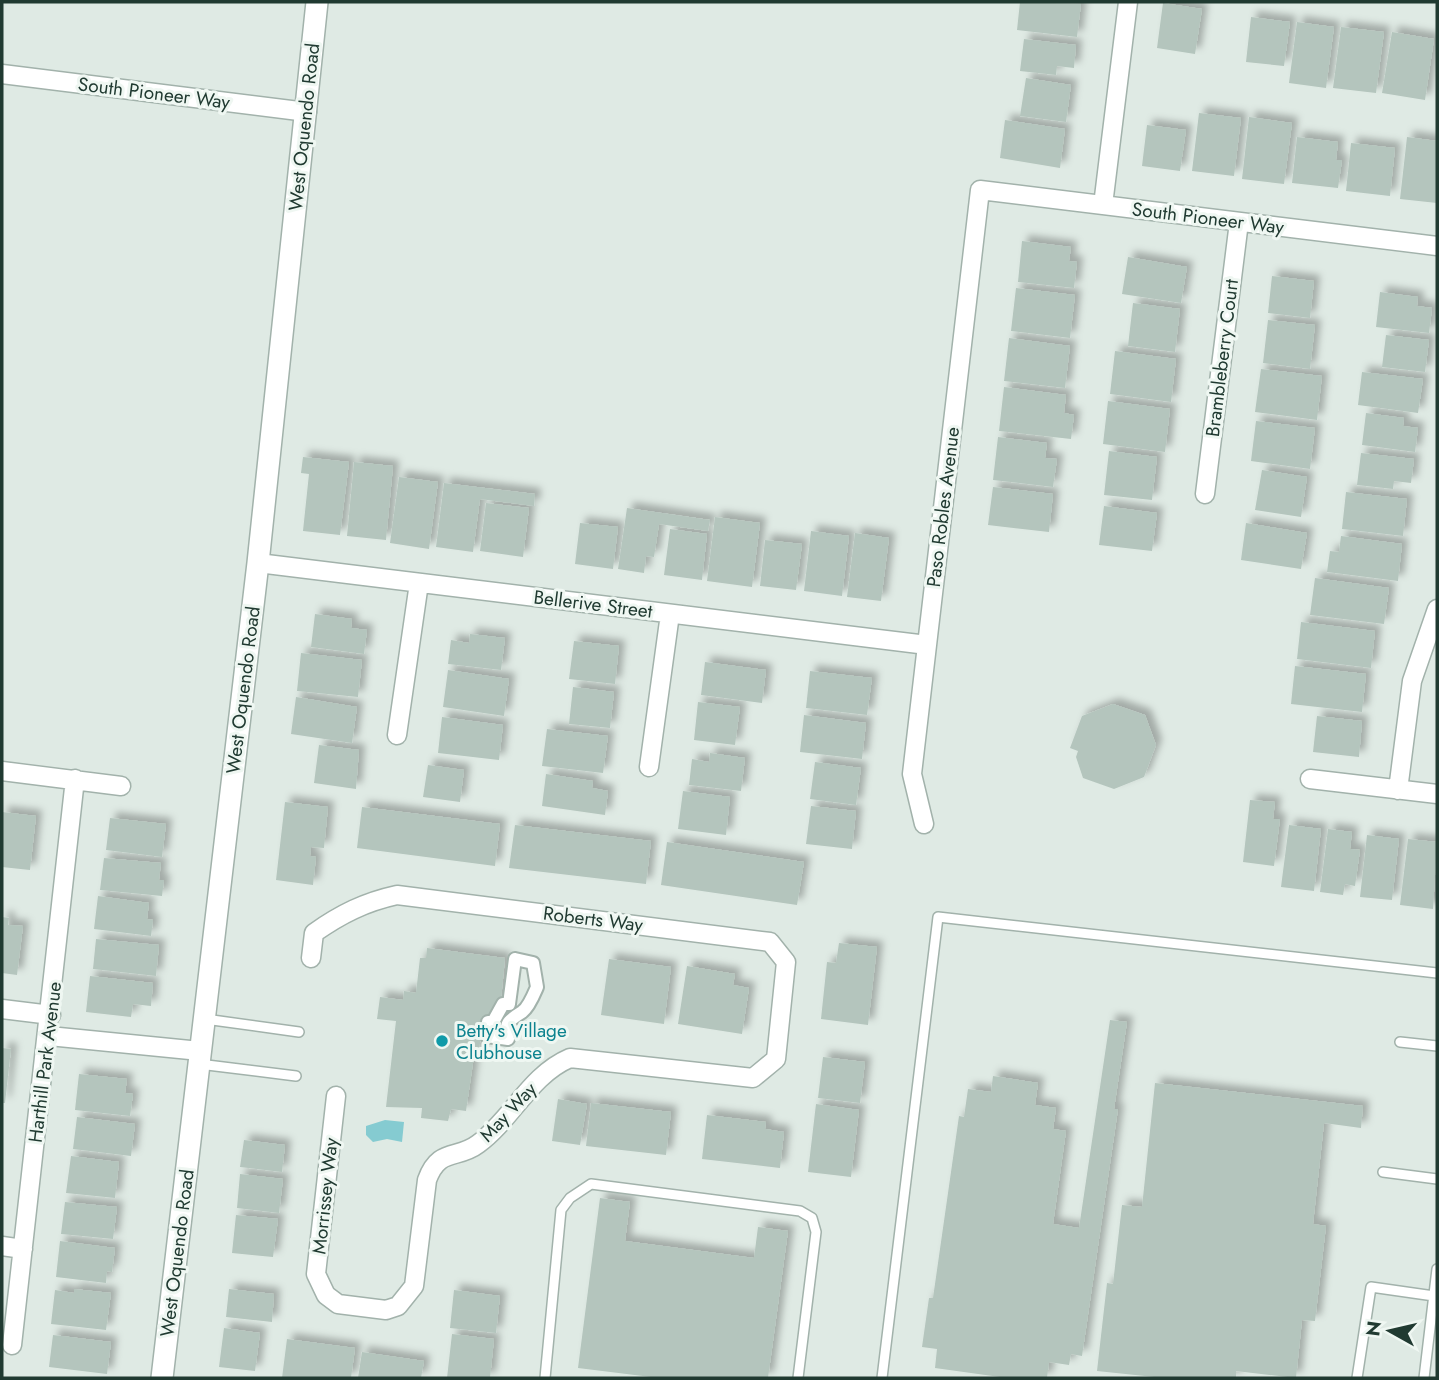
<svg xmlns="http://www.w3.org/2000/svg" width="1439" height="1380" viewBox="0 0 1439 1380" font-family="Jost,sans-serif">
<defs>
<filter id="shadow"><feDropShadow dx="6" dy="-6" stdDeviation="3.5" flood-color="#0004"/></filter>
</defs>
<rect width="100%" height="100%" fill="#dfeae4"/>
<path fill="#85cbd1" d="M385,1120L404,1122L402,1142L387,1139L373,1142L366,1135V1126Z"/>
<path fill="#b4c5bd" filter="url(#shadow)" d="M1020,2L1081,4L1077,37L1017,30Z
M1163,3L1202,9L1195,54L1157,48Z
M1251,17L1290,22L1284,66L1246,62Z
M1297,22L1334,27L1326,88L1289,83Z
M1341,27L1384,32L1376,93L1333,88Z
M1392,32L1434,39L1425,100L1382,93Z
M1024,39L1076,45L1074,68L1057,66L1056,75L1020,71Z
M1026,78L1071,85L1066,122L1020,116Z
M1199,113L1241,118L1234,176L1192,171Z
M1249,117L1292,123L1284,184L1242,179Z
M1005,120L1065,129L1060,168L1000,158Z
M1147,125L1186,130L1180,171L1142,166Z
M1297,137L1338,142L1336,160H1342L1338,188L1292,183Z
M1407,137L1437,141V203L1400,199Z
M1351,143L1395,148L1390,196L1346,191Z
M1022,241L1071,247L1069,261L1077,262L1074,288L1018,282Z
M1128,257L1187,267L1181,303L1122,294Z
M1272,276L1314,281L1310,318L1268,313Z
M1016,288L1075,295L1070,338L1011,331Z
M1380,292L1418,297L1417,306L1432,308L1429,333L1376,327Z
M1133,303L1180,309L1175,352L1128,346Z
M1268,320L1315,325L1310,369L1263,363Z
M1386,335L1429,340L1425,372L1382,367Z
M1009,338L1070,346L1065,388L1004,381Z
M1115,351L1176,359L1171,402L1110,394Z
M1261,369L1322,376L1317,420L1255,412Z
M1362,372L1423,379L1418,413L1358,405Z
M1004,387L1066,395L1064,413L1074,415L1071,439L999,431Z
M1108,401L1170,409L1165,452L1103,444Z
M1366,413L1404,418L1403,426L1418,428L1415,452L1362,445Z
M1256,421L1315,428L1310,469L1251,461Z
M998,437L1047,443L1045,458L1057,459L1053,487L993,480Z
M1109,451L1157,457L1152,500L1104,495Z
M1361,453L1414,459L1411,483L1394,481L1393,489L1357,485Z
M303,457L349,462L340,535L303,531L309,474L301,473Z
M354,462L393,466L386,540L347,536Z
M1262,470L1307,477L1301,517L1255,510Z
M399,477L438,482L429,549L390,543Z
M444,483L535,494L534,506L480,499L473,552L436,547Z
M993,487L1053,494L1049,532L988,525Z
M1346,492L1407,499L1403,536L1342,529Z
M486,503L529,508L523,557L480,551Z
M1104,506L1157,513L1152,551L1099,545Z
M627,508L710,520L708,531L659,524L654,557L646,556L644,573L618,569Z
M715,517L760,523L752,587L707,581Z
M580,523L618,527L613,569L575,564Z
M1246,523L1307,533L1301,569L1241,560Z
M670,529L707,534L702,580L664,575Z
M811,531L849,536L842,596L804,591Z
M855,533L889,538L881,601L847,597Z
M1341,536L1402,544L1398,581L1327,572L1330,551L1339,552Z
M765,540L802,544L796,590L760,586Z
M1315,578L1389,588L1384,624L1310,615Z
M315,614L352,619L351,628L367,630L364,654L311,647Z
M1301,622L1375,631L1371,668L1297,659Z
M470,634L505,638L501,670L448,664L451,640L469,643Z
M574,641L619,646L615,684L569,679Z
M301,653L362,660L358,697L297,691Z
M705,662L766,670L762,703L701,695Z
M1295,666L1366,674L1362,712L1291,704Z
M448,670L509,679L504,716L443,707Z
M810,671L872,678L867,715L806,708Z
M573,687L614,692L610,728L569,724Z
M296,697L357,707L352,743L291,734Z
M698,702L740,707L735,745L694,740Z
M1113,704L1145,715L1156,745L1144,777L1114,789L1083,778L1076,757L1078,751L1070,748L1082,716Z
M804,715L866,723L862,759L800,752Z
M1317,716L1362,721L1359,757L1313,752Z
M442,717L503,725L499,760L438,753Z
M547,729L608,736L603,773L542,766Z
M319,745L359,750L356,789L314,783Z
M710,753L745,758L741,791L689,785L692,759L709,762Z
M815,762L861,768L856,805L810,799Z
M428,765L464,770L460,802L423,797Z
M546,774L593,781L592,788L608,791L605,815L542,806Z
M683,791L730,797L726,835L678,829Z
M1250,800L1275,802L1273,819H1280L1274,866L1243,862Z
M285,802L328,807L324,848L311,847L310,856L316,857L313,885L276,880Z
M811,806L856,811L852,849L806,844Z
M362,807L500,824L495,866L357,848Z
M2,812L36,816L30,870L2,867Z
M110,818L166,824L162,857L106,850Z
M515,825L651,841L646,884L509,868Z
M1289,825L1321,829L1314,891L1281,887Z
M1328,829L1352,832L1350,849L1360,850L1355,886L1345,884L1343,895L1320,892Z
M1367,835L1399,839L1392,900L1360,897Z
M1408,839L1437,842L1433,909L1400,905Z
M667,842L804,862L797,905L661,885Z
M104,858L161,863L159,880H164L162,896L100,890Z
M98,896L149,903L147,919L153,920L151,936L94,929Z
M2,917L9,918L8,925L23,926L17,975L2,973Z
M96,939L159,945L156,976L93,969Z
M839,943L877,947L868,1025L821,1019L827,962L836,963Z
M427,948L505,958L501,1000L493,1022L483,1021L479,1050L475,1049L466,1111L451,1109L448,1121L421,1118L422,1108L386,1107L396,1021L377,1019L380,997L403,1000L404,991L416,993L420,958H426Z
M609,959L671,967L664,1024L601,1015Z
M687,966L735,974L733,985L749,988L742,1034L678,1024Z
M90,976L153,983L151,1006L133,1004L131,1017L86,1012Z
M1110,1020L1127,1022L1114,1109H1118L1082,1356L1071,1354L1069,1365L1049,1362L1047,1378H1007L935,1368L937,1349L922,1347L929,1298H933L959,1116L964,1117L968,1089L991,1092L993,1076L1038,1083L1035,1105L1056,1108L1053,1129L1066,1131L1053,1224L1079,1228Z
M2,1048L11,1049L5,1103H2Z
M823,1057L865,1062L860,1103L818,1098Z
M79,1074L127,1079L125,1093L133,1094L130,1116L75,1110Z
M1155,1083L1363,1106L1361,1128L1324,1123L1313,1224L1326,1226L1315,1321L1302,1320L1296,1378L1236,1371V1378H1164L1097,1371L1107,1283L1113,1284L1122,1205L1142,1207Z
M558,1099L587,1104L580,1145L552,1141Z
M591,1103L671,1112L666,1155L586,1146Z
M816,1104L859,1110L851,1177L808,1172Z
M707,1115L766,1122L765,1129L784,1132L780,1168L702,1159Z
M77,1117L135,1124L131,1156L73,1149Z
M244,1140L285,1145L282,1172L240,1167Z
M71,1156L119,1162L115,1198L66,1193Z
M240,1174L283,1179L279,1213L237,1208Z
M600,1198L630,1202L625,1241L754,1258L758,1227L788,1231L768,1378H659L578,1368Z
M65,1202L117,1207L113,1239L61,1234Z
M236,1215L278,1219L273,1257L232,1253Z
M60,1241L115,1248L112,1272L107,1271L106,1283L56,1277Z
M74,1289L111,1293L106,1330L51,1324L55,1290L74,1293Z
M229,1289L274,1294L272,1322L226,1317Z
M454,1290L500,1296L496,1333L450,1328Z
M224,1328L260,1333L255,1371L219,1367Z
M452,1334L494,1339L490,1378H447Z
M53,1335L111,1342L107,1374L49,1367Z
M287,1339L355,1348L351,1378H282Z
M362,1352L424,1361L421,1378H358Z"/>
<g fill="none" stroke-linecap="round" stroke-linejoin="round">
<defs>
<path id="service" d="M205,1019L299,1032
M1400,1042L1437,1046
M199,1064L296,1076
M1383,1172L1437,1179
M545,1378L561,1210L570,1198L591,1184L800,1211L812,1218L816,1232L798,1378
M882,1378L938,917L1437,973
M1357,1378L1371,1287L1434,1296
M1424,1378L1437,1269"/>
<path id="pedestrian" d="M515,959L533,963L537,987C534,994 529,1007 522,1012C509,1020 504,1023 508,1039L487,1036L488,1022H493L503,1004H509Z"/>
<path id="minor" d="M2,74L307,112
M1103,205L1128,2
M1205,494L1239,222
M258,563L927,645
M397,735L419,583
M649,767L670,614
M2,771L121,786
M1310,779L1437,794
M1398,790L1412,681L1437,609
M924,824L912,774L980,190L1437,246
M311,958L314,933C341,914 365,902 397,895L770,942L786,962L776,1059L753,1078L570,1058C530,1075 512,1119 478,1144C457,1160 439,1147 427,1180L414,1286L398,1306L386,1310L338,1304L326,1295L316,1274L336,1096
M2,1009L51,1015
M49,1036L200,1051
M2,1246L23,1249
M12,1345L75,779"/>
<path id="tertiary" d="M162,1378L258,563L317,2"/>
</defs>
<use href="#service" stroke="#a2b2ab" stroke-width="12"/>
<use href="#pedestrian" stroke="#a2b2ab" stroke-width="16"/>
<use href="#minor" stroke="#a2b2ab" stroke-width="21"/>
<use href="#tertiary" stroke="#a2b2ab" stroke-width="24"/>
<use href="#service" stroke="#fff" stroke-width="9"/>
<use href="#pedestrian" stroke="#fff" stroke-width="12"/>
<use href="#minor" stroke="#fff" stroke-width="18"/>
<use href="#tertiary" stroke="#fff" stroke-width="21"/>
</g>
<circle fill="#0f9aa8" stroke="#eff7f2" stroke-width="2.5" cx="442" cy="1041" r="7"/>
<g text-anchor="middle" dominant-baseline="central" stroke-width="6" stroke-linejoin="round" paint-order="stroke">
<g font-size="19" fill="#203a31" stroke="#eff7f2">
<text transform="translate(154 93) rotate(7)">South Pioneer Way</text>
<text transform="translate(304 127) rotate(-84)">West Oquendo Road</text>
<text transform="translate(1208 218) rotate(7)">South Pioneer Way</text>
<text transform="translate(1222 358) rotate(-83)">Brambleberry Court</text>
<text transform="translate(943 507) rotate(-83)">Paso Robles Avenue</text>
<text transform="translate(593 604) rotate(7)">Bellerive Street</text>
<text transform="translate(243 690) rotate(-83)">West Oquendo Road</text>
<text transform="translate(593 919) rotate(7)">Roberts Way</text>
<text transform="translate(45 1062) rotate(-83)">Harthill Park Avenue</text>
<text transform="translate(508 1112) rotate(-47)">May Way</text>
<text transform="translate(325 1196) rotate(-84)">Morrissey Way</text>
<text transform="translate(177 1253) rotate(-83)">West Oquendo Road</text>
</g>
<g font-size="19" fill="#0d838f" stroke="#eff7f2" text-anchor="start">
<text x="456" y="1030">Betty's Village<tspan x="456" dy="22">Clubhouse</tspan></text>
</g>
</g>
<rect width="1439" height="1380" fill="none" stroke="#203a31" stroke-width="7"/>
<g transform="translate(1390 1331) rotate(278)" stroke="#eff7f2" stroke-width="5" paint-order="stroke">
<path d="M0-5L12 26L0 18L-12 26Z" fill="#203a31"/>
<text y="-10" font-size="19" font-weight="bold" text-anchor="middle" fill="#203a31">N</text>
</g>
</svg>
